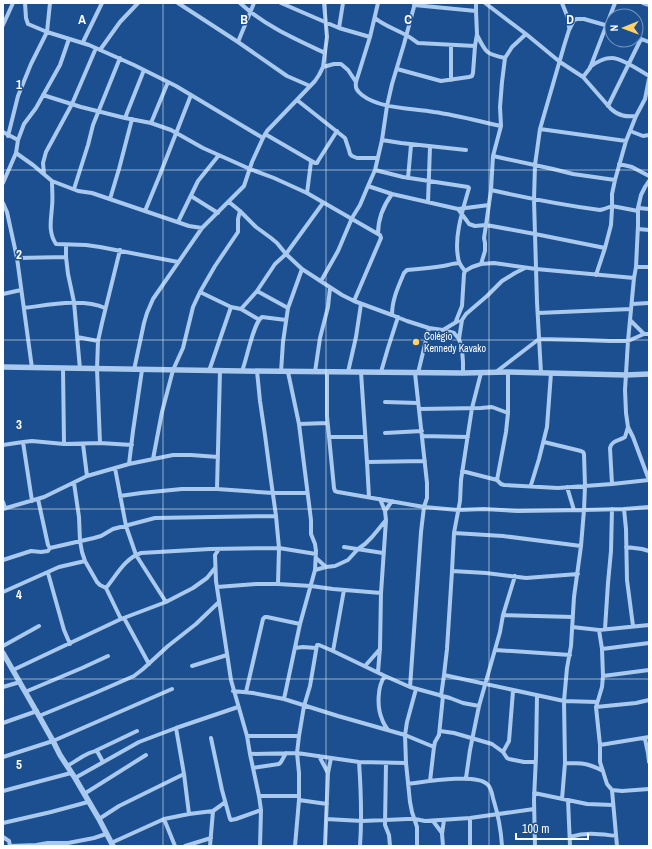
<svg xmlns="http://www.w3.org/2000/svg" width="652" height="849" viewBox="0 0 652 849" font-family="'Archivo Narrow',sans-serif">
<rect width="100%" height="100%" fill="#1b4f8f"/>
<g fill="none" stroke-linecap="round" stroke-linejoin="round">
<path stroke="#a9c9ee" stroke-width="4" d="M25,3L26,18L28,24L47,32L89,45L134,65L176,86L263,138
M178,3L238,42L287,76L310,86
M240,3C265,26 295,39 325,53
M281,3L325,22L339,28L370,37
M378,3L370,37L356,82C355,88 357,91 362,95C380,109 411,108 434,112C456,115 478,121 501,126
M485,3L526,34L560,62L583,77L611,109C619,116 626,117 636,116
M562,3L568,18L569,27
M643,3L649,5
M414,5L476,11
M375,18C383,25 395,29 404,34C409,36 413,40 418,43L475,46
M3,25L13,3
M339,28L343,3
M477,35C486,53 486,54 505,58
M636,37L649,42
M83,42L102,3
M238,42L254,3
M100,50L120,22L138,3
M323,67L334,64H341L348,70L356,82
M590,67C595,63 604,58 611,58C620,57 641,71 649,76
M397,69L441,81L469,77L472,76L473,73L475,46L477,34L476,11V3
M583,77L590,68L615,3
M451,80V45
M43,95L81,107L125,118L151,123L171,130L203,148L250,169L274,178L307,193L378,234L380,235L381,238L354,301
M297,100L345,138L349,150L350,154L352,156L357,158H378
M608,106L641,39
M125,118L144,70
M151,123L168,82
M540,129L626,141
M630,131L643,136L649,135
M3,132L18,140L16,153L3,183
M265,134L315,163H317L318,161L337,131
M8,136L18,96L31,64L47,32L50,3
M18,140L24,124L36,108L60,65L69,39
M382,140L401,143L466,150
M16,153L33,165L52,181L78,191L92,193L189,226L202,228
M493,156L553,169L573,174L615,180
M619,164L632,167L649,176
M375,170L403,177L468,187L469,188C463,209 454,236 458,257C458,263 462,267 465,271
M44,174L43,163L46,152L72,104L96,48
M408,178L411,145
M52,181C52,189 53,198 52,207C51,220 48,232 56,244L86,245L100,247L178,262
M368,186L392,194L458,209L489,205
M74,189L88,145L93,125L120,58
M491,190C527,198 563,205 600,210L604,209L612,206L638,211
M307,193L311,162
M191,196L218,213
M110,199L119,169L132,119
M229,202L240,211L256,227L271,238L277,243L286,254L302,269L342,295L354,301L392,315L407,321L429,328L443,330L454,333L459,339L462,349L463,362V373
M428,202L430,147
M3,203L7,212L17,258L32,368
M638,208L649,209
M458,209L467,221L469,224L475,226L486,225L535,234L605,248
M145,211L159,177L191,95
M178,222L198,181L219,155
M638,229L649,230
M378,234C378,218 383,206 392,194
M66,245V257L68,274L74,302L80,369
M17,258L66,257
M481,264L485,251V243L484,238L486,225L491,190L493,156L501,126L500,107L502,82L505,58L512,47L526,34
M636,267H649
M596,275L605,248L611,225L612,209V194L615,180L626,141L636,116L645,99L649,79
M321,281L338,251L352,218L360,205L368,186L375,170L382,140L387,106L392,84L404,44L415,3
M257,291L288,308
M200,292L231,307L241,309L257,291L275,264L286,254L323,203
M3,294L21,290
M632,304L649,303
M24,308C49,305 82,298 105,308
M241,309L258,319
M538,313L631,309
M392,315C392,300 398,287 404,273L407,270C419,269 431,268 443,266C449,265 454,263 459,263
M630,320L644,334
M456,321L462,306L464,274L465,271L472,267L481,264L494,263L536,269L634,278
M443,330L458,321
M77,337L98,341
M459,339L462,320L466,314L487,296L502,281L515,273L525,268
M63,368L64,444
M134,370L144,323L147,313L153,299L202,228L244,186L252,162L263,138L267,131L315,81L319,75L323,67L327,37L324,3
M209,371L231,307
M242,371C247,359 253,323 262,317L286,320
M257,371L260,401L265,435L270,473L276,516L279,548L278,584
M281,372L283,342L288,308L302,269
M315,372L320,338L328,307L330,288
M327,372V416L334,488L335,491L338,492L424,507L458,510L484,509L518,511L584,510L624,509L649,507
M348,372L356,337L361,304
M361,372L367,462L369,497
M381,372L388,348L398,317
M496,372L539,339L583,340L610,341H628L644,334H649
M418,373L429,328
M541,373L537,302L534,200L535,165L540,129L564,46L569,30L574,20L577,19H584L612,27
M385,402L418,403
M419,409L481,408L492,407L508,413
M299,424L327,423
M385,433L422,431
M422,436L468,437
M329,437H365
M23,442L32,501
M544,442L581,451L583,452L584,454L585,486L584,510L581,546L574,597L571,646L567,668L564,701L565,763L562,799
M100,443L97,369L98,341L102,323L120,250
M83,444L87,476
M3,445L23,442L32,441L64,444L100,443L132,445
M153,459L162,412L173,370L183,348L193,307L200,292L215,266L238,232V219L240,211
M367,462L425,461
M129,464L133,431L142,370
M115,468L126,526L136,555L166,602
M462,471L497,480L501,484L504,485L558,488L612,484L649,480L633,437L628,427L626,413L625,390L628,341L634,278L636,267L638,225V208L641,195L645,187L649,181
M497,480L506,432L508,413V372
M74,483L79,517L80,541L82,552L85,561L97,582L100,585L106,588L121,619
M612,484L610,448C612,440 619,441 625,437L628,427
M531,485L539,459L547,427L551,373
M567,487L574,510
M217,489L220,371
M120,496L141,493L182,489H217L273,493H307
M38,499L48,545L50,548L94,538L101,536L113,529L155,518L276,516
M3,502L5,508
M3,509L44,497L87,476L129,464L173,455H191L218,457
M624,509L626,529L627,580L633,626
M385,511L392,501
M454,533L503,536L581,546
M344,547L383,553
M626,547L642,549L649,551
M219,549L215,555L216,581L231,680L247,736L250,754L259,796L261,810L260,846
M316,558L326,567
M3,560L31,551L41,552L48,551L50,548
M315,570L326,567L335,566L348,560L358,549L365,544L372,537L386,520
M452,571L486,573L526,578L578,574
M48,573L64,630L70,644
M217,587L256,584H278L311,586L333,589L381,593
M106,588C116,576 125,558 141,553L210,549L279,548L316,554
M3,592L59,567L85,561
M503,615L573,617
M124,618L149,664
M572,627L599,630L649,625
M605,629L608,583L611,551L612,509
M599,630L602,649L603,676L602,687L596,707L600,745V762L607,784L612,790L617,846
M3,646L39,626
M295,648L303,647L316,648
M602,649L649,643
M495,650L570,655
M333,651L344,590
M192,666L227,655
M365,666L380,649
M13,670L121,619L166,602L193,588L207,578L215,568
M378,672L380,648L381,593L386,520L385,511L380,499
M444,675L564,701L597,702
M385,676C377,686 377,708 382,719C383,723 386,727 388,730
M603,676L649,670
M3,687L20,682
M410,687L421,532L424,507L427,498V483L415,373
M416,689L407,722L405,735L406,763L410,802L412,812L417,827V846
M233,691L253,693L284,699L338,716L405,735L434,747L435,742L439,735L443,696
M25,692L82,668L108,656
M246,692L263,619L265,617H267L300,624
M441,696L444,675L447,649L452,571L454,533L460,501L461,480L472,408L481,373
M284,699L300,624L315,570L316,551L315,544L311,534V520L299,424L288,372
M596,707L636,703L649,700
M39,716L95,693L134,676L143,669L168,646L196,624L219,602
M3,723L37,711
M176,728L184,774L189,814
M440,731L454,733L492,744L503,752L507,758L509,759L524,762H536
M247,736H299
M211,738L222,790L230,819L231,820L236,819L261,810
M645,739L648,753L649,762
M600,745L649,737
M95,751L137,731
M503,752L509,741L513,691
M250,754L297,753L359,762L406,763
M319,756L328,773
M3,757L53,741L172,689
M359,762C361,790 362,818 360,846
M386,763L385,825L389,835L390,846
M565,763C582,763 588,763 603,771
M67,766C75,762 88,751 97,751L103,762
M253,768L279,764L281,762L286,753
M75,778L139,742L176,728L238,707
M466,778L470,750L479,706L500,632L503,615L515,576
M430,781L434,747
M408,784C424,782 476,773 487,784C491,787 492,793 493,798C498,814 501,829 502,846
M612,790L622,791L649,789
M3,791L71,773
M534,793L587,804L613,805
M84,794L146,755
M259,796H299
M299,800L327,804
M568,800L570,846
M470,818V846
M99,819L119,806L184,774
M164,819L175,846
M326,819L362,821L408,819H415L425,821L470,818L534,809
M433,821L442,833
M3,823L51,812L88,802
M3,837L9,841L10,846
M570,837C588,832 598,834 616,836
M111,843L164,819L189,814L213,811L220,806L225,802
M10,846L36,845L48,843H68L94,838L106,834
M185,846L211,838
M210,846L213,811
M295,846L299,800V773L297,753L299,736L304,706L310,686L317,645H319L333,651L385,676L410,687L450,698L463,703L479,706
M325,846L328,773L331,758
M443,846L442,834L444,820
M535,846L534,800L536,756L537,696"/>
<path stroke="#a9c9ee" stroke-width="5.5" d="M3,367L242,371L463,373L508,372L626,375L649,374
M3,653L39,716L53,741L60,755L75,778L99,819L113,846"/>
</g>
<path fill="none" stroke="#fff" stroke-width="1" stroke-opacity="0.55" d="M163,3V846M326,3V846M489,3V846M3,170H649M3,340H649M3,509H649M3,679H649"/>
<circle fill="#ffd166" stroke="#1b4f8f" stroke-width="1.5" cx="416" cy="342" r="4"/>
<g text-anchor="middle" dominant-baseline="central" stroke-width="3" stroke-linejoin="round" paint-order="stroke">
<g font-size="10" fill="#fff" stroke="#1b4f8f" text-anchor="start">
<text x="424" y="336">Colégio<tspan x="424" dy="12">Kennedy Kavako</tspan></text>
</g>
</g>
<g font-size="13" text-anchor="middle" font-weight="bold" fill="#fff" stroke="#1b4f8f" stroke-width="3" stroke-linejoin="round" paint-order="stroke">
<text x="82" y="24">A</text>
<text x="244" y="24">B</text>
<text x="408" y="24">C</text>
<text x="570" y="24">D</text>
<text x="19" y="89">1</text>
<text x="19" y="259">2</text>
<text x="19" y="429">3</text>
<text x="19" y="599">4</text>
<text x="19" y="769">5</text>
</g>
<rect width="652" height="849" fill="none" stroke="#ffffff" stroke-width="8"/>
<g transform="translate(624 28) rotate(269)"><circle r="19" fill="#1b4f8f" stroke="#7695bc"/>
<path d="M0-3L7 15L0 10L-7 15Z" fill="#ffd166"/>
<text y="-6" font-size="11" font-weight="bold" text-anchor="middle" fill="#ffffff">N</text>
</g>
<path d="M516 833v6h72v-6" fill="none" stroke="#ffffff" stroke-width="2"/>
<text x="522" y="833" font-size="12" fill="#ffffff" stroke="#1b4f8f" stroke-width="3" paint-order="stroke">100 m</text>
</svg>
